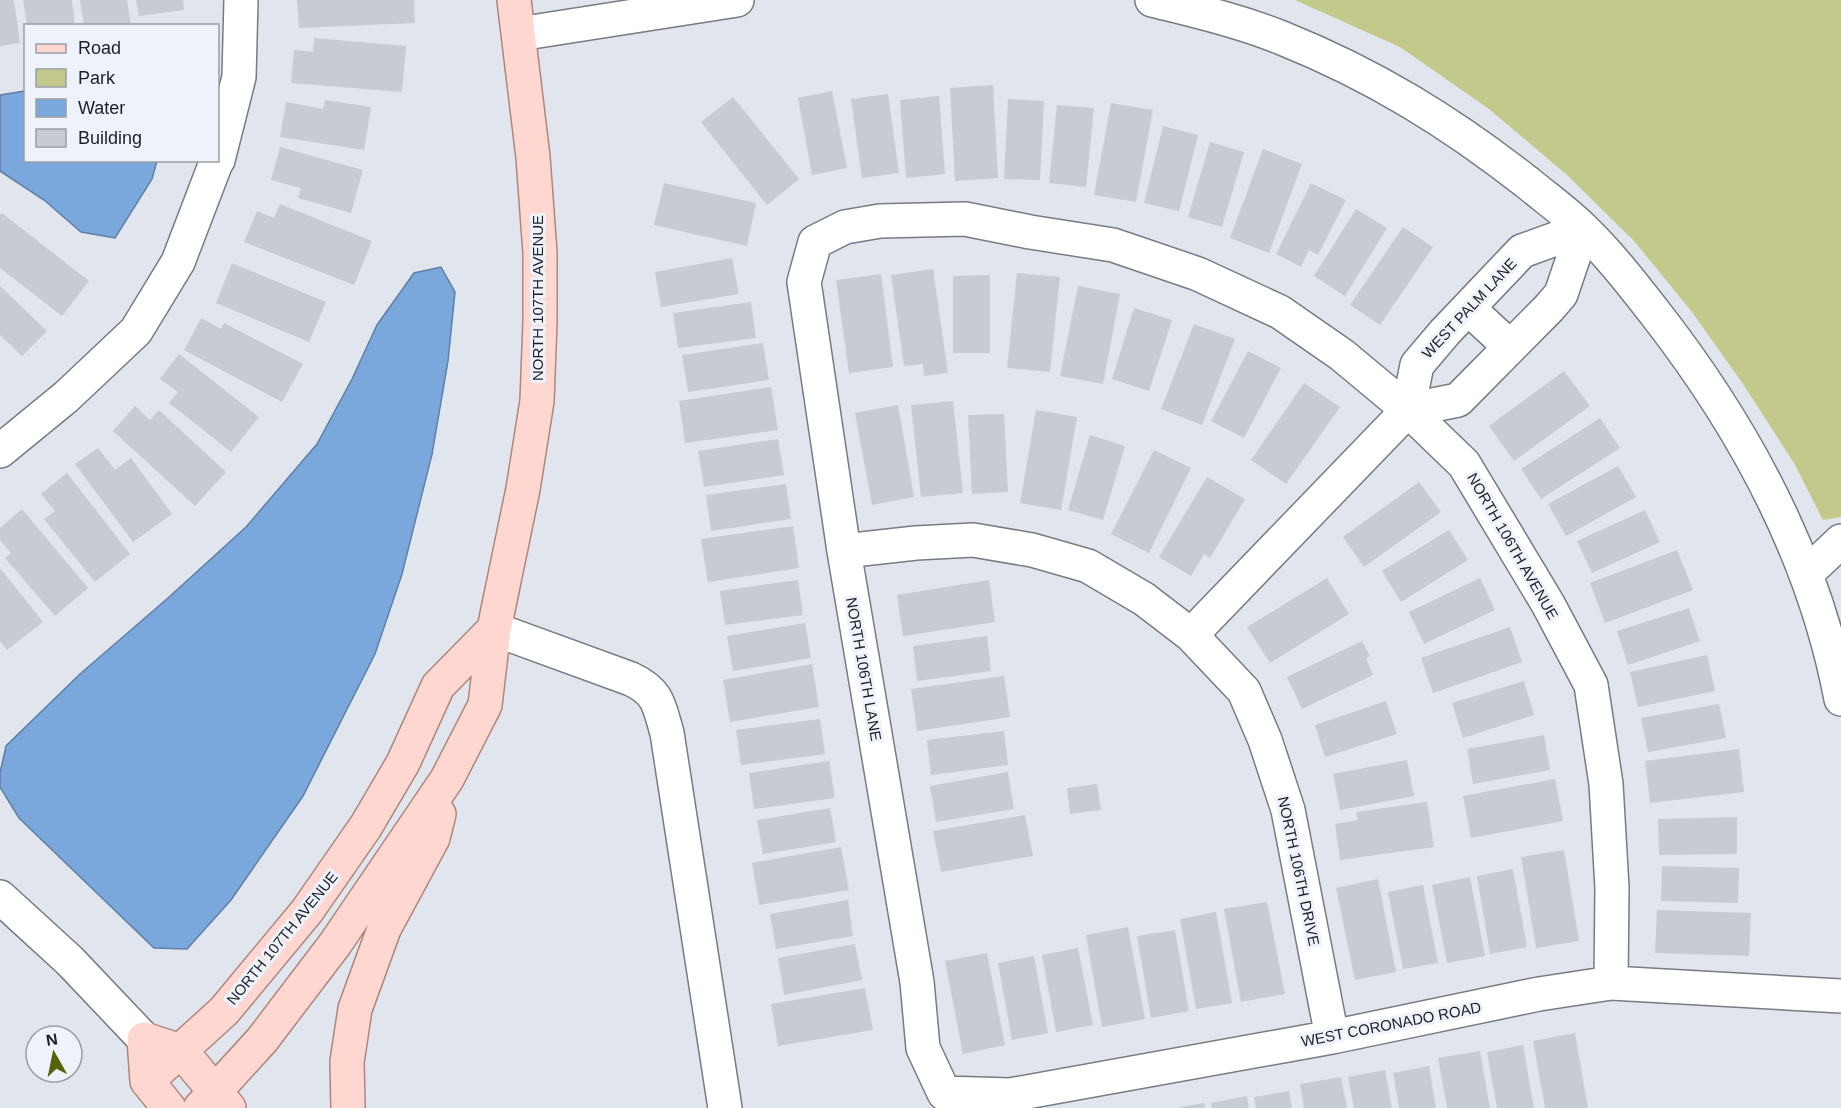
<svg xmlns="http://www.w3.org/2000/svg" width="1841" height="1108" viewBox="0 0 1841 1108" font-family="Helvetica,sans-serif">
<rect width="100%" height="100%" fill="#e1e5ed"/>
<path fill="#c3c98a" d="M1295,0H1841V517L1823,520L1794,463L1743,384L1692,312L1635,242L1567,175L1489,109L1400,47Z"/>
<path fill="#7ba8dc" stroke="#5f7fa4" stroke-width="1.5" d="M25,91L26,160L157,161L152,179L115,238L81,232L44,200L0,171V95Z
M441,267L455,292L448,361L432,454L402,574L375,654L303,796L231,900L187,949L154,948L19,818L0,787V773L6,746L80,674L168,598L246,527L317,444L352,379L377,325L414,273Z"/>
<path fill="#c7cbd3" d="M0,0H14L20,43L0,46Z
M23,0H72L75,26H27Z
M80,0H127L131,26H84Z
M136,0H183L184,10L139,16Z
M297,0H414L415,23L299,28Z
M314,38L406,46L402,92L291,83L294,50L313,52Z
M993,85L998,178L955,181L950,88Z
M832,91L847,168L812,175L798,98Z
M888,94L899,173L862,178L851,99Z
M939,96L945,174L906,178L900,100Z
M733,97L799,179L767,205L701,122Z
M1008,99L1044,101L1040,180L1004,179Z
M325,100L371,107L364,150L280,137L286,102L323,109Z
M1111,103L1153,110L1136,202L1094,195Z
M1057,105L1094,108L1086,187L1049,183Z
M1163,126L1198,135L1179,211L1144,203Z
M1210,142L1244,152L1222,227L1188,217Z
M280,147L363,170L351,213L298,198L301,188L271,180Z
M1263,149L1302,164L1269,253L1230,238Z
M664,183L756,203L747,246L654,225Z
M1311,183L1346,200L1318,255L1309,250L1301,267L1276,254Z
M280,204L372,241L354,285L244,242L257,211L274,218Z
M1356,209L1387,228L1345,296L1314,276Z
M2,213L89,281L62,316L0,268V215Z
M1403,227L1433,247L1380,325L1350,305Z
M732,258L739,294L661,307L655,272Z
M232,263L326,302L309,342L216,303Z
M933,269L948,373L924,376L923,364L904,366L891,275Z
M1017,273L1060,277L1050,372L1007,368Z
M881,274L893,367L849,373L836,280Z
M990,275V353H953V276Z
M0,286L47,331L22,356L0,335Z
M1078,286L1120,294L1103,384L1060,376Z
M751,302L756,338L678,348L673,313Z
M1134,308L1172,320L1149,391L1112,379Z
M201,318L221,329L224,323L303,364L282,402L184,350Z
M1194,324L1235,339L1202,425L1161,409Z
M763,343L769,380L688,392L682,355Z
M1248,351L1281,368L1244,438L1211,421Z
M179,354L259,417L231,452L169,403L178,392L160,379Z
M1564,371L1590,406L1514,461L1489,426Z
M1304,383L1340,407L1286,484L1251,460Z
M771,387L778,430L685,443L679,401Z
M953,401L963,493L921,497L911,405Z
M898,405L914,497L872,505L855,413Z
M135,406L150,420L159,410L226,472L195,506L113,431Z
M1036,410L1077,417L1061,510L1020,503Z
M1004,414L1008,492L972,494L968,415Z
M1600,418L1620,448L1541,499L1521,469Z
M1090,435L1125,446L1103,520L1068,510Z
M778,439L784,475L704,487L698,451Z
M98,448L115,470L131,458L172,514L133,542L75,464Z
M1154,450L1191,468L1149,553L1111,534Z
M1618,466L1636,497L1566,536L1548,504Z
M67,473L130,554L95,582L44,519L55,511L41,494Z
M1207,477L1245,499L1210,558L1204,554L1191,576L1159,557Z
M1419,482L1441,512L1364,567L1343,537Z
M786,484L791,519L711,531L706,495Z
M22,509L88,588L55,616L5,558L11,553L0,540V528Z
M1645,510L1660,542L1592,573L1577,541Z
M793,526L799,568L708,582L701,539Z
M1449,530L1468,560L1401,602L1382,571Z
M1677,550L1693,590L1605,623L1590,583Z
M0,568L43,622L7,650L0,641Z
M1327,578L1349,614L1270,663L1247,627Z
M1480,578L1495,610L1424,644L1409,612Z
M798,580L803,615L725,625L720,591Z
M989,580L995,622L903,636L897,595Z
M1689,608L1700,641L1628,665L1617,631Z
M805,623L811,658L733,671L727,636Z
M1510,627L1522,662L1433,693L1421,658Z
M987,636L991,671L917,681L913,646Z
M1362,641L1370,656L1366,658L1373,675L1302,709L1287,677Z
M1707,655L1715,691L1638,707L1630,672Z
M812,664L819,707L730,722L723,680Z
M1004,676L1010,717L917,731L911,689Z
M1524,681L1534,715L1463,738L1452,703Z
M1386,701L1397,734L1325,757L1315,725Z
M1719,704L1726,738L1648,752L1641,718Z
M820,719L825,754L741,765L736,730Z
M1004,731L1008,765L931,775L927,740Z
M1544,735L1550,770L1473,784L1467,749Z
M1739,749L1744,792L1650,803L1645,761Z
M1407,760L1414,796L1340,810L1333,774Z
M829,761L835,798L754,809L749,773Z
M1008,772L1014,809L936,822L930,786Z
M1555,779L1563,821L1471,838L1463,796Z
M1097,784L1101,810L1070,814L1067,788Z
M1427,802L1434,847L1340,860L1335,824L1358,820L1356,812Z
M830,808L836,842L763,854L757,820Z
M1025,815L1033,856L941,872L933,831Z
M1737,817V854L1659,855L1658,819Z
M841,847L849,890L759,905L752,863Z
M1564,850L1579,941L1536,948L1521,857Z
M1662,866L1739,868L1738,903L1661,901Z
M1513,869L1527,947L1490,954L1477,876Z
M1470,877L1485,956L1447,963L1432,885Z
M1378,879L1396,972L1355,980L1336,888Z
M1423,885L1438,963L1403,969L1388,892Z
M848,900L853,936L776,949L770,914Z
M1267,902L1285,994L1241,1002L1224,909Z
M1657,910L1751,913L1749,956L1655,953Z
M1216,912L1232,1003L1196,1009L1180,919Z
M1128,927L1145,1019L1102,1027L1086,935Z
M1175,930L1189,1011L1151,1018L1137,936Z
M855,944L862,980L784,995L778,958Z
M1078,948L1093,1025L1056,1032L1042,955Z
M987,953L1005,1045L963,1054L945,961Z
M1034,956L1048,1033L1012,1040L998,963Z
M865,988L873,1030L778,1046L771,1004Z
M1575,1033L1588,1108H1545L1533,1041Z
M1523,1045L1534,1108H1497L1487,1052Z
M1480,1051L1490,1108H1447L1438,1058Z
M1429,1066L1436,1108H1399L1393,1073Z
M1385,1070L1392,1108H1354L1348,1077Z
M1341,1077L1347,1108H1304L1300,1084Z
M1289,1091L1292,1108H1256L1254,1097Z
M1247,1096L1249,1108H1212L1211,1103Z
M1204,1103L1205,1108H1180V1107Z"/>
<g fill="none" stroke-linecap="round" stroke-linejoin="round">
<defs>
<path id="minor" d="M1152,0C1196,11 1240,21 1282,38C1374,75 1450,122 1528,183C1546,198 1567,213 1584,230C1610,255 1633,285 1655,313C1744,427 1814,556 1841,699
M519,34L737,0
M218,160L239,77L241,0
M1468,308L1509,346
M1408,410L1458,400L1549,308L1561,294L1583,229
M0,451L66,397L136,331L178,262L217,160
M844,551L916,543L973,540L1032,550L1088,566L1144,599L1191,635L1244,691L1265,740L1288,810L1332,1037
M1806,574L1841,541
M494,629L631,679C659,692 659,706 667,733L725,1108
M1191,635L1408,410L1417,365L1445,332L1522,251L1583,229
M0,897L70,961L144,1039
M1611,983L1612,888L1606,784L1591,685L1548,604L1464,464L1408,410L1342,355L1280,312L1198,274L1113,245L1030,232L965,219L880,221L845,227L815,242L804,282L844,551L917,982L923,1048L944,1093L1010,1095L1332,1037L1539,994L1611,983L1841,996"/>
<path id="major" d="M147,1081L224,1011L307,911L366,826L403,763L438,686L494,629
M169,1108L147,1081L144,1039L181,1051L229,1108
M200,1108L262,1040L335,944L447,779L485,705L494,629L523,489L537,401L540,322V253L533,157L514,0
M348,1108L347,1062L355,1009L384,929L433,838L439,814"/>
</defs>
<use href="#minor" stroke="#777b82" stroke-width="36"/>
<use href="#major" stroke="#af867e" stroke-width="36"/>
<use href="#minor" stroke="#fff" stroke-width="33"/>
<use href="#major" stroke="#fed7d0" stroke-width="33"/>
</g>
<g text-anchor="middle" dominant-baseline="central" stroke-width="6" stroke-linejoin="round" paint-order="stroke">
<g font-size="15" fill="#1d1f22" stroke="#eef2fb">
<text transform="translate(537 298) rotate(-90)">NORTH 107TH AVENUE</text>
<text transform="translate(1469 308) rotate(-47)">WEST PALM LANE</text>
<text transform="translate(1513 546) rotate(60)">NORTH 106TH AVENUE</text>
<text transform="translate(864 669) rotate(80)">NORTH 106TH LANE</text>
<text transform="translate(1299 871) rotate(78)">NORTH 106TH DRIVE</text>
<text transform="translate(282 938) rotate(-51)">NORTH 107TH AVENUE</text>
<text transform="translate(1391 1024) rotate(-11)">WEST CORONADO ROAD</text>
</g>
</g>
<rect x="24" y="24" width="195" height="138" fill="#eef2fb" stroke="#9a9ea4" stroke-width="1.5"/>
<rect x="36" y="44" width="30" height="9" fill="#fed7d0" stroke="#9a9ea4" stroke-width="1.5"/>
<text x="78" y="54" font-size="18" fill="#1d1f22">Road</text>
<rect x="36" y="69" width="30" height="18" fill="#c3c98a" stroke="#9a9ea4" stroke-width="1.5"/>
<text x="78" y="84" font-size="18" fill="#1d1f22">Park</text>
<rect x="36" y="99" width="30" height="18" fill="#7ba8dc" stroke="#9a9ea4" stroke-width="1.5"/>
<text x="78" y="114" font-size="18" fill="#1d1f22">Water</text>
<rect x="36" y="129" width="30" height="18" fill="#c7cbd3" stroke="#9a9ea4" stroke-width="1.5"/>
<text x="78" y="144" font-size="18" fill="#1d1f22">Building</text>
<g transform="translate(54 1054) rotate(351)"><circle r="28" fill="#eef2fb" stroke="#9a9ea4" stroke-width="1.5"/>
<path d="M0-4.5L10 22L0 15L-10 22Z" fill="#55640a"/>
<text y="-9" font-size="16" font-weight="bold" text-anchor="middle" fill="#1d1f22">N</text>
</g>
</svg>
